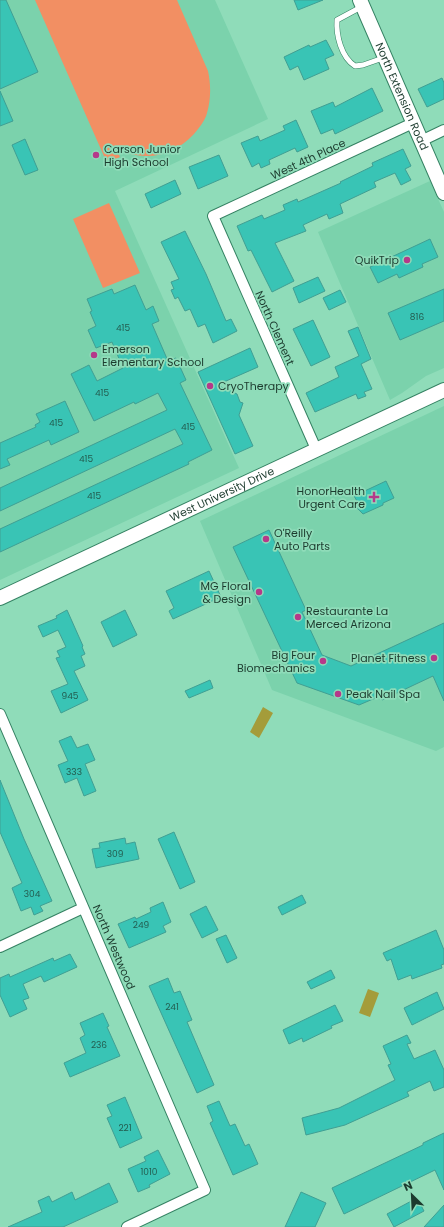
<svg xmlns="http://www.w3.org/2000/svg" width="444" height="1227" viewBox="0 0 444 1227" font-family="Poppins,sans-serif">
<rect width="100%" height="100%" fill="#8fdcb9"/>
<path fill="#7bd2ac" d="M0,0H215L268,119L115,191L239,468L0,580Z
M430,181L444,212V368L426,376L402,393L390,400L318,232Z
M444,406V747L436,751L272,690L200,521Z"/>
<path fill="#f28f63" d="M35,0H177L208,71C211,85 211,99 207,113C205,121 199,128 194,134C172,157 145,162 116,149L120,157L107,163Z
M109,203L140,273L103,288L73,219Z"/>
<path fill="#a49c3a" d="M263,707L273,713L259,738L250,732Z
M368,989L379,993L370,1017L359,1013Z"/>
<path fill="#39c4b5" stroke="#409f93" d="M0,0H6L38,72L0,89Z
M294,0H323L298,10Z
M326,40L334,55L325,59L329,69L304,80L298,66L290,70L284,57L309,45L310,47Z
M442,78L444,83V99L427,107L418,89Z
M372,88L383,111L335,134L333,129L321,134L311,111L333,102L335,107Z
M0,91L13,121L0,126Z
M296,120L308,147L297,152L295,148L269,160L270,164L261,168L259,163L252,167L241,143L258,136L260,141L285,130L283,126Z
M25,139L38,170L25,175L12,145Z
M403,149L411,166L405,169L411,180L401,185L395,173L374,182L376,187L340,204L343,213L329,219L327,214L303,225L306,231L275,243L294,281L272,292L251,250L248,251L237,226L262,215L264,219L285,210L283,205L297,199L298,202L341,183L340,182L373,166L372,163Z
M219,155L228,176L198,189L189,167Z
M175,180L181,194L151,208L145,194Z
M185,231L206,274L226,321L231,319L237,331L213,343L205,324L198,327L190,309L185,311L178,297L175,299L171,290L174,289L171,282L179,279L161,242Z
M430,239L438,257L422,264L423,267L399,278L397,274L378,283L370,267Z
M318,277L325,291L299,303L293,288Z
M135,285L146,310L153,306L159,321L152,324L168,361L176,358L186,380L180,383L212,450L188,462L189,464L0,552V529L183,444L175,429L0,511V488L167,410L158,393L135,404L134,402L94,421L71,374L89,365L97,381L123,368L112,342L96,348L88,330L96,326L90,312L92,311L87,299L112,289L114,294Z
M444,289V321L400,340L388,313Z
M340,290L346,302L329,310L323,298Z
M313,320L330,357L311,366L293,329Z
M358,327L371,359L361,364L372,389L364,392L366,396L358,399L356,394L315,412L306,393L339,377L335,367L359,356L348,331Z
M250,348L258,367L217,385L237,394L240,402L243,403L239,415L253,446L235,454L198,372Z
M65,401L79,432L51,445L49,440L7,459L10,465L0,469V443L36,427L35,425L40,422L36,414Z
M386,481L394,498L383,503V505L363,514L356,507L357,501L354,496Z
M269,530L306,610L302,612L322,655L351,666L444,623V701L433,676L382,700L380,696L359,705L297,683L233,547Z
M209,571L221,597L173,619L169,611L174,608L166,591Z
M67,610L83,646L82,647L85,654L81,656L85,666L74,671L88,700L61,713L51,691L68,684L56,658L60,657L57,651L66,647L58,630L43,637L38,626L57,618L56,616Z
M125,610L137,635L113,647L101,622Z
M210,680L213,688L189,698L185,691Z
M71,736L77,748L88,744L95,760L85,764L96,791L84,796L77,778L65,783L58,765L68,761L59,741Z
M0,780L24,839L52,901L40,906L43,911L34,915L31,907L21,911L12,888L22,883L0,832Z
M174,832L195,882L180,889L158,839Z
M125,838L126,844L135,842L139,859L96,868L92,849L100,848L99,843Z
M302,895L306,903L282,915L278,907Z
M163,902L171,922L163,926L166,932L129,948L118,924L135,917L136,919L151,912L150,908Z
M206,906L218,930L202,938L190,914Z
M436,930L444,950V964L441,965L442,968L412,979L411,975L398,980L391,959L387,961L383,953Z
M226,935L237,958L227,963L216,939Z
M70,954L77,967L44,982L41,976L23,984L29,998L23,1000L27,1009L10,1017L0,995V978L9,974L10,977L53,958L54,961Z
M331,970L335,978L311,989L307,982Z
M168,978L174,993L180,991L192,1020L187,1022L214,1085L197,1093L149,986Z
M437,992L444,1009L412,1025L404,1008Z
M335,1005L343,1021L331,1026L332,1028L303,1042L302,1038L289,1044L283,1030Z
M103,1013L109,1026L107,1027L120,1056L70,1077L64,1063L86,1053L80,1038L85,1035L80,1023Z
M407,1035L411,1043L407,1044L414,1059L435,1050L444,1070V1087L434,1091L430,1081L407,1092L409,1096L345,1125L306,1135L302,1118L339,1108L395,1080L388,1065L391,1064L383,1046Z
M125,1097L142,1138L120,1148L107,1118L112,1116L107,1105Z
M219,1101L230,1126L235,1124L245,1146L249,1144L258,1164L233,1175L210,1123L213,1121L207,1106Z
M444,1133V1190L435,1170L344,1214L332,1188L423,1145V1143Z
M158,1150L170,1174L149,1185L150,1187L138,1192L128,1169L146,1161L144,1157Z
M109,1183L118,1202L63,1227H8L42,1212L38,1201L49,1196L52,1202L72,1192L75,1200Z
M301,1192L326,1203L315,1227H285Z
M417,1198L424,1211L394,1227L387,1214Z
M444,1205V1227H424Z"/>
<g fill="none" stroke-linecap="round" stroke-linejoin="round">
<defs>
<path id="lane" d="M363,6L337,20C336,35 341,57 355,66L363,65L383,58"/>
<path id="street" d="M421,141L444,130
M316,449L213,216L413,123
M0,714L205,1190L127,1227
M0,947L83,908"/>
<g id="secondary">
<path id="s1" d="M360,0L444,193"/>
<path id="s2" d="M0,598L444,390"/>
</g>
</defs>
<use href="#lane" stroke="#358263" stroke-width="6"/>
<use href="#street" stroke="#358263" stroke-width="12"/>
<use href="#secondary" stroke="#358263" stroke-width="16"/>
<use href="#lane" stroke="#fff" stroke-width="5"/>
<use href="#street" stroke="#fff" stroke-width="10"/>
<use href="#secondary" stroke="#fff" stroke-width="14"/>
</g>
<g fill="#b5398a" stroke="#8fdcb9" stroke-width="1.5">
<circle cx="96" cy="155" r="4"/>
<circle cx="407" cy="260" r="4"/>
<circle cx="94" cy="355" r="4"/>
<circle cx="210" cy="386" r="4"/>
<path d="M372 491h4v4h4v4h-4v4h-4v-4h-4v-4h4z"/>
<circle cx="266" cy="539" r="4"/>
<circle cx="259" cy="592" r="4"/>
<circle cx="298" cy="617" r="4"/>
<circle cx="434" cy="658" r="4"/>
<circle cx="323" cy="661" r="4"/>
<circle cx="338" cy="694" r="4"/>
</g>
<g text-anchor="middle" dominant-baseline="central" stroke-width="3.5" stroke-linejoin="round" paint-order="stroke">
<g font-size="9" fill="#235d50">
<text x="417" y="317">816</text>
<text x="123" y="328">415</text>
<text x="102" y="393">415</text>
<text x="56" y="423">415</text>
<text x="188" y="427">415</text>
<text x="86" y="459">415</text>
<text x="94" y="496">415</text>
<text x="70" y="696">945</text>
<text x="74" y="772">333</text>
<text x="115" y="854">309</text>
<text x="32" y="894">304</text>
<text x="141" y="925">249</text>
<text x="172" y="1007">241</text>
<text x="99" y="1045">236</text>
<text x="125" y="1128">221</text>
<text x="149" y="1172">1010</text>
</g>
<g font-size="11" fill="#1c3b2e" stroke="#8fdcb9">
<text stroke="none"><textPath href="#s1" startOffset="105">North Extension Road</textPath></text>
<text transform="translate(308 159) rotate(-25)">West 4th Place</text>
<text transform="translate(275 328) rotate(66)">North Clement</text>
<text stroke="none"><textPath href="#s2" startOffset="245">West University Drive</textPath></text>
<text transform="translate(114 947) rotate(67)">North Westwood</text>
</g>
<g font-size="11" fill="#1c3b2e" stroke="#8fdcb9" text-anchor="start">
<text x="104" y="149">Carson Junior<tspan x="104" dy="13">High School</tspan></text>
<text x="399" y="260" text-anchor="end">QuikTrip</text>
<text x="102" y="349">Emerson<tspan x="102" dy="13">Elementary School</tspan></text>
<text x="218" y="386">CryoTherapy</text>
<text x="365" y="491" text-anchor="end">HonorHealth<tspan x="365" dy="13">Urgent Care</tspan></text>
<text x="274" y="533">O'Reilly<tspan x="274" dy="13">Auto Parts</tspan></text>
<text x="251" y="586" text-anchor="end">MG Floral<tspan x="251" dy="13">&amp; Design</tspan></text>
<text x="306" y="611">Restaurante La<tspan x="306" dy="13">Merced Arizona</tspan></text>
<text x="315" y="655" text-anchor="end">Big Four<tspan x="315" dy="13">Biomechanics</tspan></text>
<text x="426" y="658" text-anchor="end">Planet Fitness</text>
<text x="346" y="694">Peak Nail Spa</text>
</g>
</g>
<g transform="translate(412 1195) rotate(336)" stroke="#8fdcb9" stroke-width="3" paint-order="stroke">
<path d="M0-3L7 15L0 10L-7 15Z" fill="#1c3b2e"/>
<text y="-6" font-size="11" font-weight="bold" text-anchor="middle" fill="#1c3b2e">N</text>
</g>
</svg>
